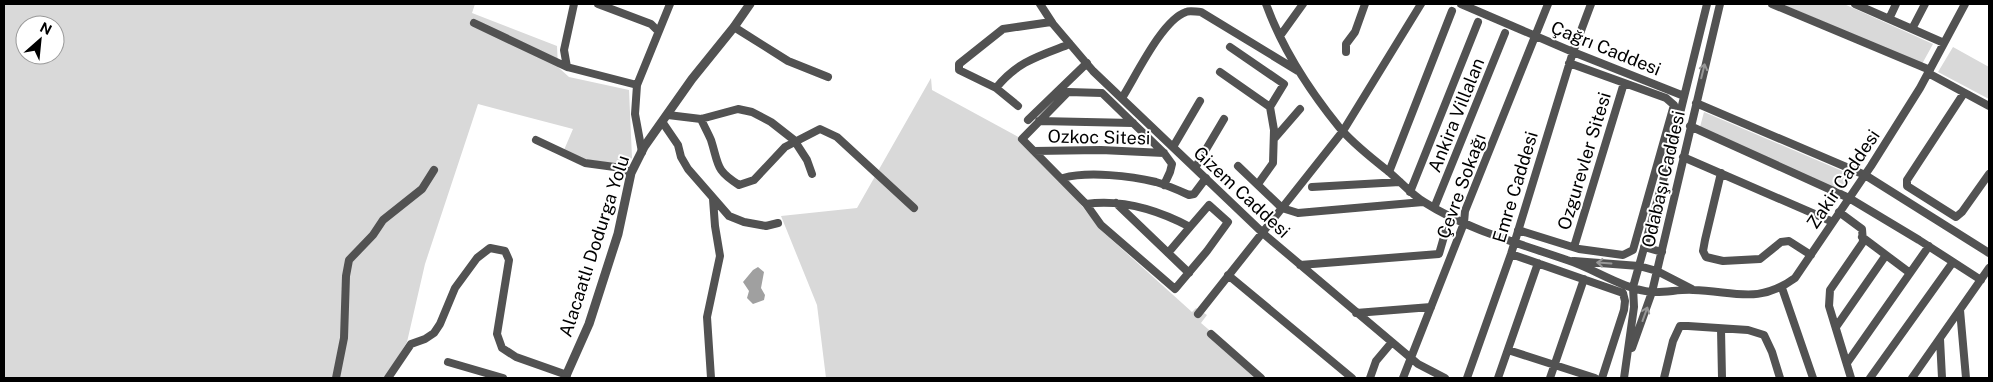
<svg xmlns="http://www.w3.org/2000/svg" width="1993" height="382" viewBox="0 0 1993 382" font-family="'Public Sans',sans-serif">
<rect width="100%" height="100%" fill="#fff"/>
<path fill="#d9d9d9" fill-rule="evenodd" d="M4,4H475L472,13L557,46L558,67L569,77L629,90L632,158L624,165L583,159L564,150L573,129L478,104L425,264L407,342L385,378H4ZM25,25H55V55H25Z
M1782,4H1844L1933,44L1922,64Z
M1953,47L1989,67V99L1938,72Z
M931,78L932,90L1022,139L1065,185L1102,231L1192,312L1196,308L1207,315L1201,323L1265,378H826L817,305L781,216L857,208Z
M1704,112L1854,176L1842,192L1700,127Z"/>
<path fill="#a0a0a0" d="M758,267L764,272L761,288L765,295L764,300L753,304L747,298L749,291L743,282L753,270Z"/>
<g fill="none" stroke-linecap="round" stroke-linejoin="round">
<path stroke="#525252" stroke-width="8" d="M574,4L564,50L567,67L637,85
M598,4L651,24L658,31
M1040,4L1053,24L1093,71L1265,235L1418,364L1445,378
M1266,4C1282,48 1309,90 1339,127C1353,144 1372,158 1389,172C1401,182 1411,194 1424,202C1468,230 1518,243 1567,260C1595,269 1622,289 1652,292C1665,293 1680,289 1693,290C1734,291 1758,305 1795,278L1871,166L1920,88L1965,4
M1461,4L1573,52L1684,96
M1772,4L1930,70
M1855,4L1944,43
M1889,19L1896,4
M474,23L567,67
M734,27L788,61L828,77
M1912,29L1925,4
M1280,36L1303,4
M1230,47L1284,84L1270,107
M1346,52V44L1355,32L1365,4
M1220,72L1270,107L1274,130L1273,163L1258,184
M1928,73L1989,106
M996,88C1018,61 1039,56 1070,44
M1964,93L1907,180V186L1956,217L1962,212L1989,174
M1122,98C1136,76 1162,20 1186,12C1190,10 1196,12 1201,12L1298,71
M1696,103L1865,175L1989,253
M1018,106L996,88L959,70V64L1003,29L1051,22
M668,115L701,119L738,109L752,112L771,122L794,140L807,160L812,174
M701,119C704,126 708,133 711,140C719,165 715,170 739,185L754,180L785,147L820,129L837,137L914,208
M1028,120L1087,63
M1039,121L1133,123
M663,123L678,145L681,157L688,169L729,216L744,222L766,226L778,223
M1690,126L1849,198L1919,240L1981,280
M1274,139L1300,109
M536,140L585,163L622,168L631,173
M1173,147L1200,101
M1034,151L1101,150L1164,153
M642,152L635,114L637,85L670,4
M1683,157L1833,222
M1238,166L1282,208L1298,213L1423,202
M1195,168L1224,119
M1389,172L1452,11
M1721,173L1705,240L1703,251L1706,257L1723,261L1760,259L1781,242L1789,241L1811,255
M1063,178C1088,171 1131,176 1156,182C1167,185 1178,190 1189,195L1194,194L1206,178
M1312,187L1400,182
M1410,192L1478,22
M1116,203L1189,273
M1086,204L1101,225L1175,289L1207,251L1228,222L1209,205L1190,227C1158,210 1122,199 1086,204L1022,139L1068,92L1102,93L1164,153L1172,164L1170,172L1164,185
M1434,208L1505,33
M1839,212L1862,229L1863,242L1830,290L1829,306L1851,378
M1518,230L1579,249L1623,255L1633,250L1674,105L1666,98L1569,63
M1862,237L1910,273
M1574,247L1624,83
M1644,247L1662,252
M1168,253L1190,227
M1511,254L1623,293L1625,301L1624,310L1602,378
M1574,261L1639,266L1657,271L1692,289
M1300,265L1439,254L1450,216
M1228,275L1352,378
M1782,288L1813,378
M1960,310L1966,378
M1356,313L1431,307
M1198,314L1343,131L1421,4
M1836,327L1886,255
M1721,329L1722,378
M1211,334L1261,378
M1940,339L1942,378
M1632,348L1652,292L1720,4
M1508,350L1595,378
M448,362L503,378
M1847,363L1929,246
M336,378L344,338L346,276L349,260L373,235L383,220L422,189L434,170
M388,378L411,344L425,339L434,333L440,324L455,288L477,258L490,248L505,251L509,260L497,334L502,348L516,357L567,375
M711,378L707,317L720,256L715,226L713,199
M1370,378L1376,361L1392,342
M1403,378L1464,223L1465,211L1548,4
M1467,378L1511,254L1573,52L1591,4
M1498,378L1538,263
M1550,378L1584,279
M1624,378L1634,307L1633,287L1666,170L1707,4
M1664,378L1673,341L1680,326H1688L1748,330L1764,335L1772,352L1780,378
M1870,378L1953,262
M1912,378L1989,268"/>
<path stroke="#525252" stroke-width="9" d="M565,378L589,324L618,234L631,173L644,147L692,79L734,27L750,4"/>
</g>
<defs><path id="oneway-shaft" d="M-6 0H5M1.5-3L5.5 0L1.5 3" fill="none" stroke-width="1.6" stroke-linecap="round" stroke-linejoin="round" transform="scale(1.25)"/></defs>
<g stroke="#979797">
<use href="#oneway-shaft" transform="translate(1703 71) rotate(-76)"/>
<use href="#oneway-shaft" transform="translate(1604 263) rotate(-176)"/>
<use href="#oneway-shaft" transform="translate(1645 314) rotate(-70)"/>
</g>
<g text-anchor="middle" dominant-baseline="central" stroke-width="4" stroke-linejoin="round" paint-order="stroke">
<g font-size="18" fill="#000" stroke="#fff">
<text transform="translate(1606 48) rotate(22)">Çağrı Caddesi</text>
<text transform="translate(1456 115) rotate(-68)">Ankira Villalan</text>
<text transform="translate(1099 137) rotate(1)">Ozkoc Sitesi</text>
<text transform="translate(1584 161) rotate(-73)">Ozgurevler Sitesi</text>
<text transform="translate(1663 179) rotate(-77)">Odabaşı Caddesi</text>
<text transform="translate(1843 179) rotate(-56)">Zakir Caddesi</text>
<text transform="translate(1461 186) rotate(-70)">Çevre Sokağı</text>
<text transform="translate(1515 187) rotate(-73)">Emre Caddesi</text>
<text transform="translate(1242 192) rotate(43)">Gizem Caddesi</text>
<text transform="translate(594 246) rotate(-72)">Alacaatlı Dodurga Yolu</text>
</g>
</g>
<rect width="1993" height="382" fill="none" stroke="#000000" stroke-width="10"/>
<g transform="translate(40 40) rotate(27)"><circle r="24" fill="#ffffff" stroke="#999999"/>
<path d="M0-4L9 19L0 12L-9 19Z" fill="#000000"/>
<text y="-8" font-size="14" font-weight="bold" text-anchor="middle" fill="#000000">N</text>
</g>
</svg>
